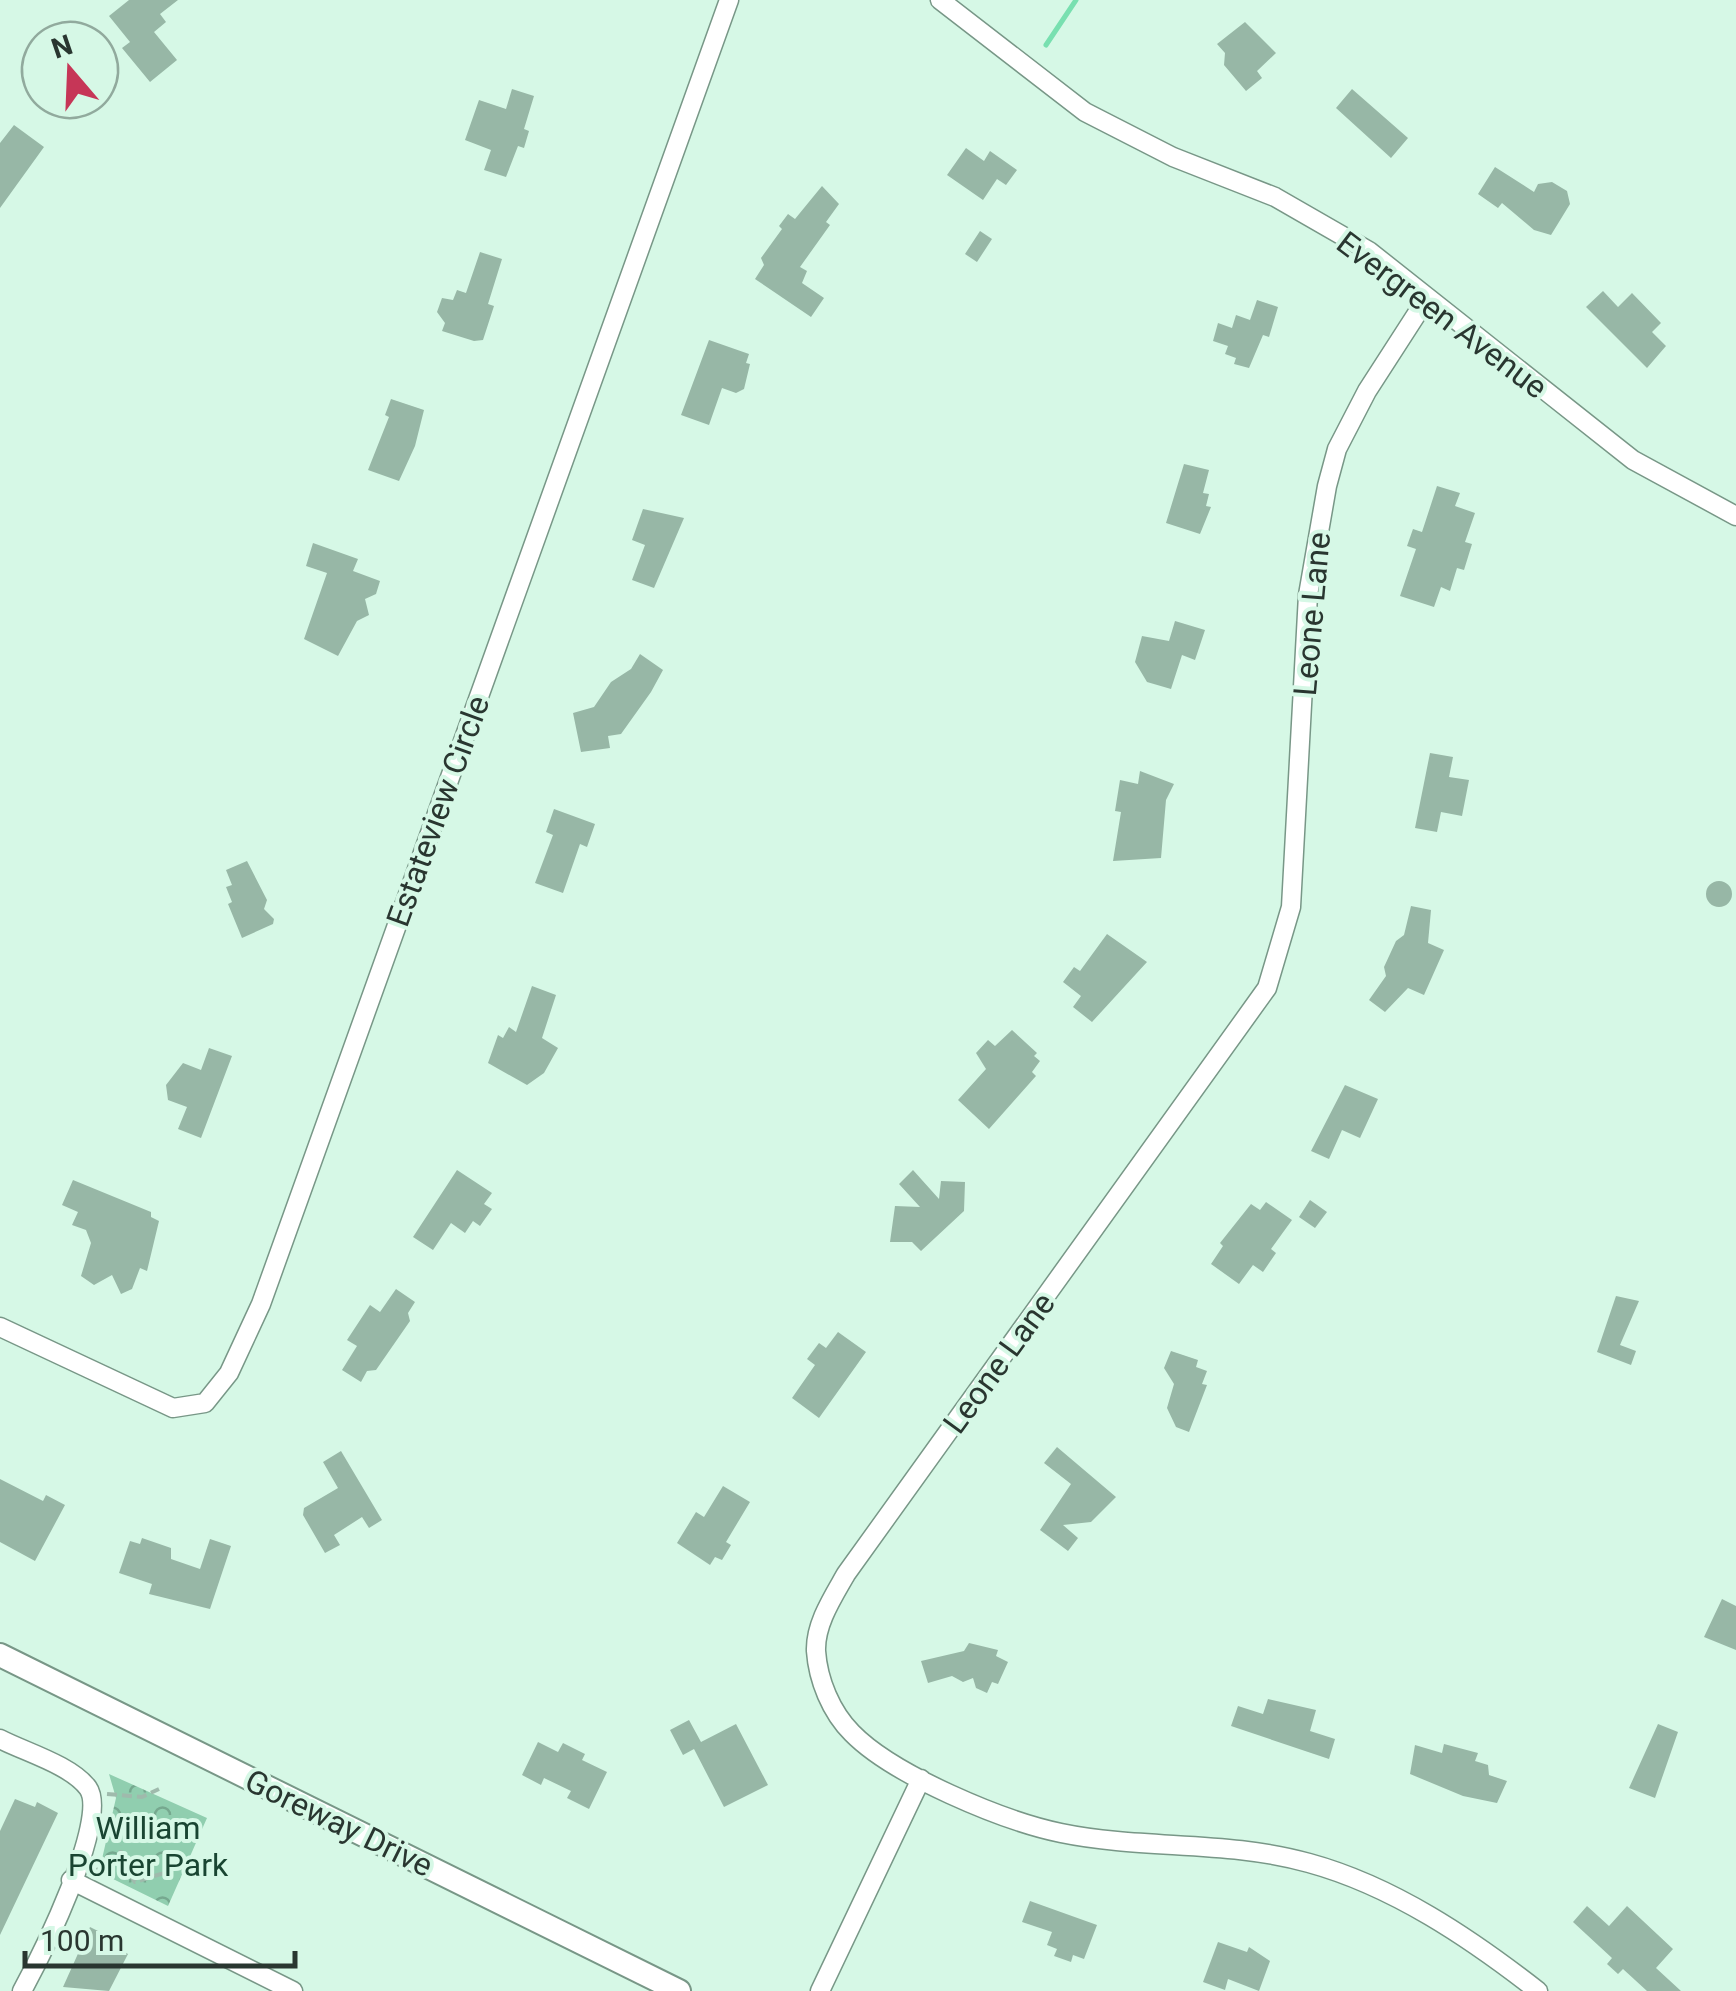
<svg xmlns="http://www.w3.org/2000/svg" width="1736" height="1991" viewBox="0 0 1736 1991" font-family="Roboto,sans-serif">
<defs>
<pattern id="park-crowns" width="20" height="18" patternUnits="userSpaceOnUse" patternTransform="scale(2.5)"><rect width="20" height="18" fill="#90ceaf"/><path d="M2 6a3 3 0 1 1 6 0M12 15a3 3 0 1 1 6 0" fill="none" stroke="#76a88f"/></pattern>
</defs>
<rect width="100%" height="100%" fill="#d6f8e6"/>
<path fill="url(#park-crowns)" d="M109,1774L207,1818L168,1906L109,1877L102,1859L116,1798Z"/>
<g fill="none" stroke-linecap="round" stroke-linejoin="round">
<path stroke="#78e0b0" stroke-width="5" d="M1046,45L1076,0"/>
</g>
<path fill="#97b7a6" d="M129,0H178L160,14L166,22L154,32L177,60L150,82L122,48L130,42L109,16Z
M1245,22L1276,53L1257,71L1262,78L1246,91L1224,65L1225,53L1217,44Z
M512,89L534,96L524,129L529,131L524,148L518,146L506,177L484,170L491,150L465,140L479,100L506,109Z
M1352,89L1408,138L1391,158L1336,108Z
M14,125L44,147L0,208V143Z
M966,148L984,161L990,151L1017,170L1006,185L997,179L983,200L947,175Z
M1495,167L1534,192L1538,184L1552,182L1567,191L1570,204L1551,235L1534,230L1502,203L1498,208L1478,194Z
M822,186L839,204L826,222L830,225L800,267L807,271L802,283L824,298L811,317L755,279L764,265L761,258L782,229L779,226L788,214L795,219Z
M980,231L992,239L977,262L965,254Z
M480,252L502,259L488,304L494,306L483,340L474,341L442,331L445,323L437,312L442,298L453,300L457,290L466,293Z
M1603,291L1618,307L1632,293L1661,323L1652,332L1666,346L1647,368L1586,307Z
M1257,300L1278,307L1269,337L1263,335L1249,368L1234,364L1236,358L1225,354L1228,346L1213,341L1218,323L1232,328L1236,315L1250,320Z
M709,340L749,354L746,363L750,364L744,389L736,393L722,388L709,425L681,415Z
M391,399L424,410L415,446L399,481L368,470L389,417L385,415Z
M1184,464L1209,470L1203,493L1209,494L1206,506L1211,507L1200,534L1166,523Z
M1437,486L1460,493L1455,506L1475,513L1465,542L1472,544L1464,570L1457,568L1450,591L1441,587L1434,607L1400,596L1416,549L1407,546L1413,529L1422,532Z
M643,509L684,518L654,588L632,580L645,545L632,540Z
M313,543L358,559L353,571L380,581L376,594L365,599L369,615L357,621L338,656L304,639L327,573L306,566Z
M1175,621L1205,630L1195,660L1182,655L1171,689L1147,682L1135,662L1142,636L1169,641Z
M640,654L663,670L651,692L621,734L608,736L610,748L581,752L573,713L594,707L611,682L631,669Z
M1430,753L1453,757L1449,777L1469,780L1462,816L1441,812L1437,832L1415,828Z
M1140,771L1174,784L1166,800L1161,858L1113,861L1121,812L1115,811L1120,780L1138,784Z
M554,809L595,824L587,847L580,844L563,893L535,883L553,835L546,832Z
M247,861L267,900L264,909L274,919L273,924L242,938L228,904L232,902L226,887L232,885L226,870Z
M1706 894a13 13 0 1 1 26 0a13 13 0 1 1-26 0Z
M1411,906L1431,910L1428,943L1444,950L1424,995L1408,988L1385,1012L1369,1000L1386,976L1384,967L1396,941L1404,935Z
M1107,934L1147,962L1092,1022L1073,1007L1081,996L1063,982L1074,967L1080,971Z
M532,986L556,995L542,1038L558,1048L544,1073L527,1085L488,1063L498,1035L503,1038L509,1027L516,1032Z
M1012,1030L1037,1053L1034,1056L1040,1061L1032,1072L1036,1076L989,1129L958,1100L986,1069L976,1053L988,1040L995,1046Z
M209,1048L232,1056L201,1138L178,1129L187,1107L168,1100L166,1085L183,1063L201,1070Z
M1345,1085L1378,1099L1360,1138L1342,1130L1329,1159L1311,1151Z
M457,1170L492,1193L484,1204L492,1209L480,1226L473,1221L465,1233L451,1223L433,1250L413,1237Z
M913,1170L939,1199L941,1181L965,1182L964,1211L921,1251L912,1242H890L895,1206L920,1207L899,1184Z
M73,1180L151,1212V1217L159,1221L147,1271L140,1268L132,1289L121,1294L112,1275L94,1285L81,1276L91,1243L86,1230L72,1225L78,1212L62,1205Z
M1310,1200L1327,1212L1315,1228L1299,1217Z
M1266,1202L1292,1220L1271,1249L1276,1253L1263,1272L1253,1265L1239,1284L1211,1264L1223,1246L1220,1243L1251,1204L1260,1210Z
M396,1289L415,1302L408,1313L410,1321L376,1370L367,1371L361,1382L342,1370L357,1346L347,1340L370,1305L380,1312Z
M1616,1296L1639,1301L1620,1345L1636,1351L1631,1365L1597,1352Z
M838,1332L866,1352L819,1418L792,1398L815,1365L807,1359L819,1343L826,1348Z
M1171,1351L1198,1360L1196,1367L1207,1371L1202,1384L1207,1385L1189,1432L1176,1427L1167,1408L1174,1384L1164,1368Z
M1057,1447L1116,1497L1091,1522L1063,1525L1078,1538L1068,1551L1040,1530L1071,1484L1044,1463Z
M341,1451L382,1520L369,1528L362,1517L334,1535L340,1545L325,1553L303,1515L304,1508L338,1488L323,1462Z
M0,1479L43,1501L46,1495L65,1505L35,1561L0,1542Z
M723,1486L750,1502L726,1542L731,1545L722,1560L715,1557L710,1565L677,1543L696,1512L704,1517Z
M142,1538L171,1548V1559L200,1569L210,1539L231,1546L210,1609L149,1594L152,1584L119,1573L130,1541L140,1544Z
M1722,1599L1736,1606V1650L1704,1637Z
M969,1643L998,1650L996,1656L1008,1662L998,1684L992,1682L987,1693L976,1688L973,1678L963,1682L952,1676L928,1683L921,1661L964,1651Z
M1268,1699L1316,1710L1310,1731L1335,1739L1329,1759L1231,1726L1238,1706L1263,1714Z
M689,1720L701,1742L736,1724L768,1785L724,1807L694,1749L683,1755L670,1730Z
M1658,1724L1678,1732L1655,1798L1629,1788Z
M538,1742L558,1752L563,1743L585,1754L582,1760L607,1772L589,1809L567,1798L571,1791L544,1778L541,1785L522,1775Z
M1444,1744L1478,1753L1475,1761L1488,1765L1489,1775L1507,1781L1497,1803L1463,1796L1410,1774L1415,1745L1442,1753Z
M15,1799L35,1807L37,1802L58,1813L0,1935V1831Z
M1030,1901L1097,1925L1084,1959L1073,1955L1071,1962L1054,1956L1057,1949L1047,1945L1052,1932L1022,1922Z
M1587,1906L1609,1926L1627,1906L1673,1949L1656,1968L1681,1991H1647L1623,1969L1618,1974L1607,1964L1612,1958L1573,1922Z
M90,1927L112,1938L110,1943L128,1954L109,1991L63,1987Z
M1218,1942L1247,1952L1249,1947L1270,1961L1259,1991L1228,1979L1225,1990L1203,1982Z"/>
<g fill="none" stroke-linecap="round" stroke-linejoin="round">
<defs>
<path id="street" d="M940,0L1085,112L1173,157L1275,197L1369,251L1633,460L1736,516
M1427,298L1367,391L1337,449L1327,486L1308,595L1291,907L1267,988L846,1574C833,1597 815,1624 816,1651C818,1680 831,1712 852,1733C893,1775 1003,1821 1061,1833C1143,1850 1228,1840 1309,1863C1393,1886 1470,1938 1538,1991
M0,1327L173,1408L205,1403L229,1373L261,1304L729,0
M0,1739C25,1752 71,1765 88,1788C110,1819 40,1958 22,1991
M71,1880L293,1991
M820,1991L921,1779"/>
<path id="secondary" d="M0,1655L679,1991"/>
</defs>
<use href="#street" stroke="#789787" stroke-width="21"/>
<use href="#secondary" stroke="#789787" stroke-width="26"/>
<path stroke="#9fbaac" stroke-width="4" stroke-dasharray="10 5" stroke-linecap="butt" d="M107,1794L142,1797L159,1789
M120,1860L121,1845
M94,1871L120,1860L135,1882L164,1873"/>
<use href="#street" stroke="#fff" stroke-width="18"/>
<use href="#secondary" stroke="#fff" stroke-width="22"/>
</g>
<g text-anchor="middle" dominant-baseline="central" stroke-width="8" stroke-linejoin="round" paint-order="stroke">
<g font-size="32" fill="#293630" stroke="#d6f8e6">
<text transform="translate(1442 315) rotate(37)">Evergreen Avenue</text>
<text transform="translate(1312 614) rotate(-85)">Leone Lane</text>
<text transform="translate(438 811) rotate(-70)">Estateview Circle</text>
<text transform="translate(999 1363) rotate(-54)">Leone Lane</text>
<text transform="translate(339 1823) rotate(26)">Goreway Drive</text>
</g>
<g font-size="32" fill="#194532" stroke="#d6f8e6">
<text x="148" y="1828">William<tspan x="148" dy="37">Porter Park</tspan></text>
</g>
</g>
<g transform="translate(70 70) rotate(341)"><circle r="48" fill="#d6f8e6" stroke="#91aa9d" stroke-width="2.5"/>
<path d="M0-8L18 38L0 25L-18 38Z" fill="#c63657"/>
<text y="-15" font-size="28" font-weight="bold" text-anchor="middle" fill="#293630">N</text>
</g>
<path d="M25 1951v15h270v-15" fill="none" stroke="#293630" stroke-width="5"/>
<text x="40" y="1951" font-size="30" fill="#293630" stroke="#d6f8e6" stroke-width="8" paint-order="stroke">100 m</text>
</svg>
